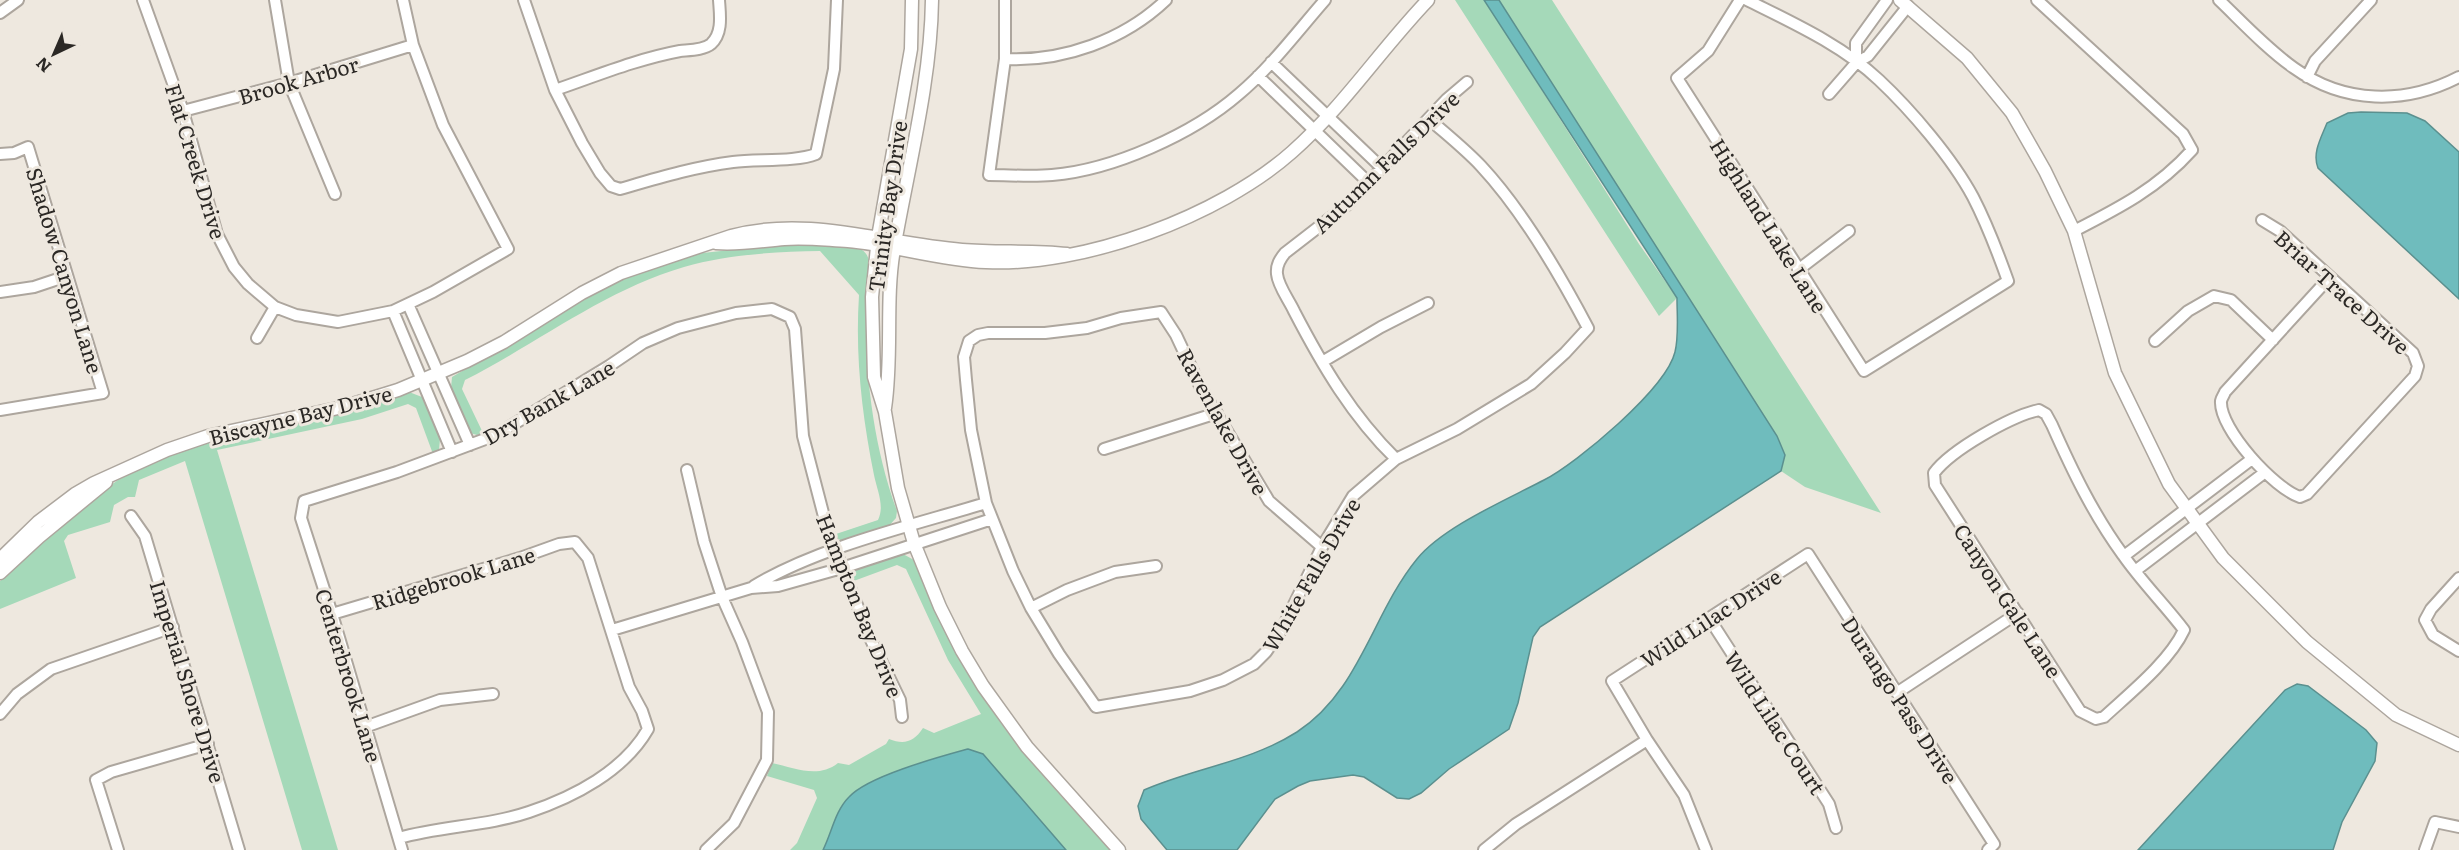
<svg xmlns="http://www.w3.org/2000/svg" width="2459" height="850" viewBox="0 0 2459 850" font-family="Literata,serif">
<rect width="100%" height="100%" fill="#eee8df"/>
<path fill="#a5d9b9" d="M1455,0H1484L1498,21L1639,244L1677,298L1659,316Z
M1499,0H1552L1881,513L1805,487L1781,471L1785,455L1777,436Z
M795,243L853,247C862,249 866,251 869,260C869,277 866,294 866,311C865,377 874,448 897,511L896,518L887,528L843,542L833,535L878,520C885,506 877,490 874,475C862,415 855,356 859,295L820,251C774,252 729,254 684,267C605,290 538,343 465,380L462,389L483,433L477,435L470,433L451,388L452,377L596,292L628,277L666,262L703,253Z
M409,392L422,397L440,439L439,450L433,454L416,408L408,404L362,419L217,450L338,850H302L185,461L139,480L135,497H128L114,505L110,522L68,535L64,541L76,578L0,609V581L82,506L118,480L150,463L214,440L350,411Z
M903,554L914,560C935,613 959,663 992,710C1026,761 1070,805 1111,850H790L797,843L817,798L814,790L767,776L772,763C795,768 818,779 838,763L849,765L886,744L889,739C904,745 914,742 923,728L934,733L981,714L948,660L906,569L897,565L851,582L852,571L857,568Z"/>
<path fill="#6fbcbd" stroke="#5b908f" stroke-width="1.5" d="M1484,0H1499L1777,436L1785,455L1781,471L1540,627L1533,637L1518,703L1509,729L1449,769L1421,793L1409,799L1397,798L1364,777L1353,775L1310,781L1298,786L1275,799L1237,850H1167L1141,819L1138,806L1144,790C1194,768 1250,762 1297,732C1360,691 1372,614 1417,559C1443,527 1506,500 1544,480C1577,463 1666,389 1675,352C1679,336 1677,315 1677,298Z
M2361,112L2407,113L2425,121L2459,152V299L2318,168C2312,153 2321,138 2327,123L2348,113Z
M2297,684L2308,686L2366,730L2377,743L2375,761L2342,822L2333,850H2138L2285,690Z
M968,749L983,754L1066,850H823C832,832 835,811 849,797C868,776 939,757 968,749Z"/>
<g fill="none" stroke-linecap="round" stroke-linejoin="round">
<defs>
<path id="minor" d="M143,0L183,111L217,234L234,267L248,284L275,307L296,315L338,322L393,311L433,292L508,249L443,125L413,45L403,0
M275,0L289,83L335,194
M524,0L555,90L582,143L600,173L611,186L620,189C658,178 694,167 733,162C757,159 796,162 816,154L834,69L837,0
M1005,0V59L989,175C1010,175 1032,177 1052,175C1113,170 1193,134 1239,94C1271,67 1297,32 1325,0
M1740,0L1708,51L1677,78L1864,371L2008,281C1998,253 1987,224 1973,197C1952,158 1911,110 1879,80C1842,45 1793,23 1747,0
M2037,0L2183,134L2192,150C2158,188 2119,208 2074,231
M2219,0C2243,23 2267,49 2294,68C2344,104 2405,105 2459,77
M0,13L18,0
M1005,59C1063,62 1124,40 1166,0
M1271,62L1383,169
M1856,63V43L1887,0
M1258,76L1369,183
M2307,77L2315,61L2371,0
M555,90C596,76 637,59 680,51C689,50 704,50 711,44C723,33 720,15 719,0
M1829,94L1856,63L1868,56L1908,6
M183,111L289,83L413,45
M0,154L14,153L28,147L103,393L0,410
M2262,220L2280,231L2413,353L2418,366L2415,376L2307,494L2300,497C2275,489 2219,429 2221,401C2222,397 2224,395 2225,392L2330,277
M1798,270L1849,231
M0,292L34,287L67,276
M408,304L470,445
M393,311L452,452
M257,338L275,307
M2155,341L2188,311L2214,296L2231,300L2273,340
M1322,362L1381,327L1428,303
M2039,410L2046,414L2052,425C2072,470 2093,514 2123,555C2141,581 2164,604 2184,630C2169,662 2130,693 2104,717L2096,719L2080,711L1935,485L1934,473C1951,450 2011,416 2039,410Z
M1104,449L1217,413
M1396,459C1352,416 1322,365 1294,311C1289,300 1278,286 1277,274C1276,265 1280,259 1285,253L1347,205L1447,99L1467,82
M687,470L704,542L722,597L742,642L768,712L767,760L734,823L706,850
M131,516L145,536L239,850
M2124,556L2252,459
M1156,566L1115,572L1067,590L1031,608L1059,654L1096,707L1190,691L1223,680L1254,664L1266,652L1282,629L1322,547L1353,496L1396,459L1457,429L1531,384L1565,353L1588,328C1559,273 1523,211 1481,166C1465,149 1446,134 1429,119
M2135,571L2264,473
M2459,578L2431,609L2425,620L2433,635L2459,651
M754,586C818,547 914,525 986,503
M1031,608L1013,571L986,503L971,430L966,380L964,357L969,341L978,335L988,333H1045L1087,328L1121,318L1161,312L1176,335L1200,386L1269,501L1322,547
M332,614L520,558L559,544L575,542L588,558L629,687L642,711L648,729C624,771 574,797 529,812C488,826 441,826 399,838
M1709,618L1829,804L1836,828
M612,630L751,588L778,586L842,568L992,519
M1898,692L2018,613
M0,714L17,694L51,669L173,627
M365,727L440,700L493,694
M118,850L96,780L111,772L208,744
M402,850L332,614L301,518L304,501L397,472L496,435L609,366L643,343L678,328L736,313L772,309L790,317L795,329L803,436L828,532L871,640L900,700L902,717
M1484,850L1516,824L1647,740
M1706,850L1684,795L1647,740L1612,681L1808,554L1994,844L1988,850
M2425,850L2435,822L2459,827"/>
<path id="tertiary" d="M912,0L911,49L878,237L872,297L874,377L885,412L898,488L914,543L940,607L962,651L983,686L1027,747L1119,850
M1900,0L1967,58L2012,113L2045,171L2074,231L2115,373L2169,484L2223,558L2307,642L2396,715L2459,745
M716,243C739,245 761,241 784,239C805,237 827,240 848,241C894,245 939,260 986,262C1083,267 1220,216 1292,152C1343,107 1381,49 1428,0
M885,408C893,355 885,301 894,249C908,168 931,81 932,0
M0,559L38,522L75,494L94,483L167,450L208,436L343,407L398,390L467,361L504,342L582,293L621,273L731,236C809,215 885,244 962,250C997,253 1032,250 1067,254
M0,573L39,537L106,482"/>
</defs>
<use href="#minor" stroke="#ada69e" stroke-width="14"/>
<use href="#tertiary" stroke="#ada69e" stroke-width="15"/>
<use href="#minor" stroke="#fff" stroke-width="10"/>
<use href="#tertiary" stroke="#fff" stroke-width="12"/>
</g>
<g text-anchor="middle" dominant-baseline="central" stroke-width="6" stroke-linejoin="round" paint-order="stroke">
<g font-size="21" fill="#2b2825" stroke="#eee8df">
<text transform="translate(298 79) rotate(-16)">Brook Arbor</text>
<text transform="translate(197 161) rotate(73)">Flat Creek Drive</text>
<text transform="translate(1385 161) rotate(-44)">Autumn Falls Drive</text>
<text transform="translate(886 206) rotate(-82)">Trinity Bay Drive</text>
<text transform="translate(1770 225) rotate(58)">Highland Lake Lane</text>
<text transform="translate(66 270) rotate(73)">Shadow Canyon Lane</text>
<text transform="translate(2343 291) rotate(42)">Briar Trace Drive</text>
<text transform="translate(548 401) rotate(-30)">Dry Bank Lane</text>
<text transform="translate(300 414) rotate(-14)">Biscayne Bay Drive</text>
<text transform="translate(1224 421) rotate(61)">Ravenlake Drive</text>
<text transform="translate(1310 574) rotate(-60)">White Falls Drive</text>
<text transform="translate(453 577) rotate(-17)">Ridgebrook Lane</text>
<text transform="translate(2009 600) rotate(57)">Canyon Gale Lane</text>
<text transform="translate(861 605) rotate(68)">Hampton Bay Drive</text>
<text transform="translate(1710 617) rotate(-33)">Wild Lilac Drive</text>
<text transform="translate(350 675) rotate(73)">Centerbrook Lane</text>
<text transform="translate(189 681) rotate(73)">Imperial Shore Drive</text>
<text transform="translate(1901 699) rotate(57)">Durango Pass Drive</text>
<text transform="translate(1776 722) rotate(57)">Wild Lilac Court</text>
</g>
</g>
<g transform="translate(54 54) rotate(224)" stroke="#eee8df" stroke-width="4.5" paint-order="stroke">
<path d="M0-4.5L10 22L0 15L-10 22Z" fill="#2b2825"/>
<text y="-9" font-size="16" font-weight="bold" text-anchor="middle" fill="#2b2825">N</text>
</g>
</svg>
